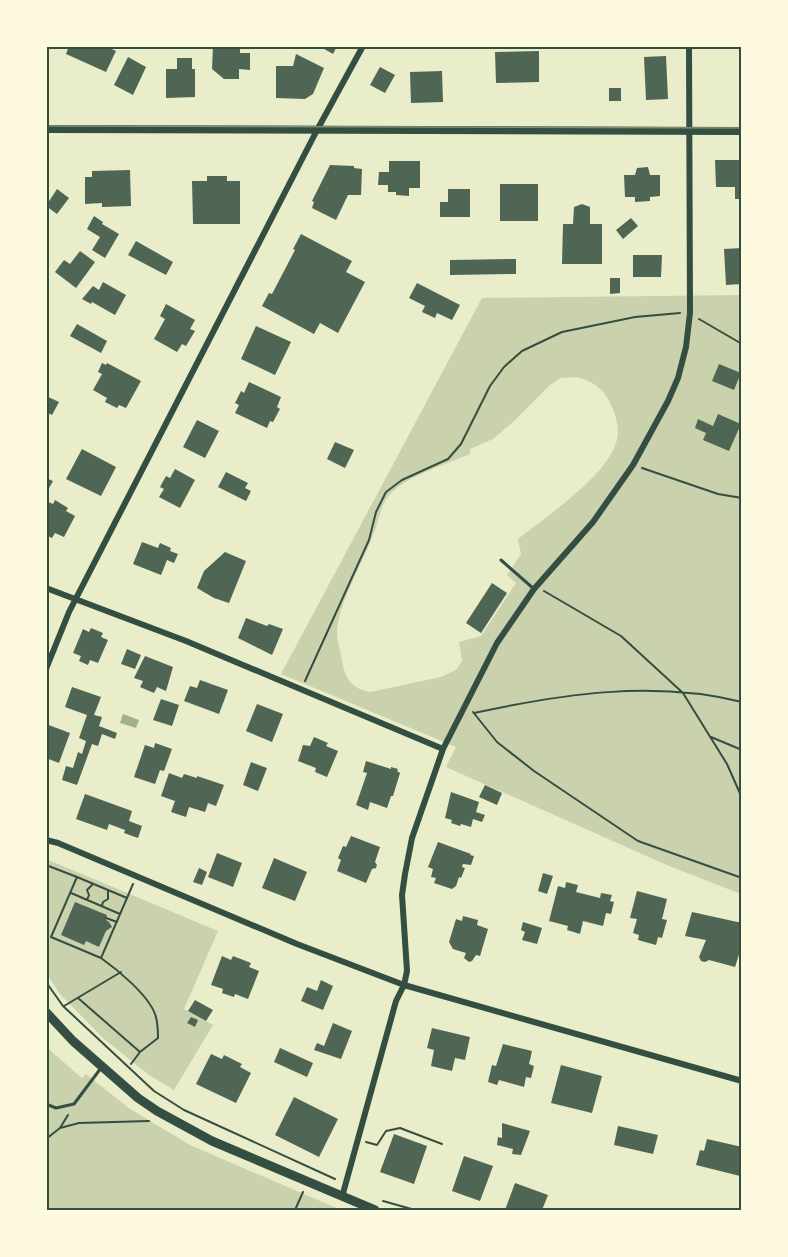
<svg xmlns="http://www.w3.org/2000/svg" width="788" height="1257" viewBox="0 0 788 1257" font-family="Commissioner,sans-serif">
<rect width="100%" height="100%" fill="#e9edc9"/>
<path fill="#cad2ad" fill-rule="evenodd" d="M741,295V894L669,866L446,767L456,747L281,674L482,298ZM576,377C594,381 605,390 612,407C617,419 620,430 616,443C606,476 546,517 518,539L521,554L507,575L516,583L481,636L459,642L462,661L456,670L441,677L370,692C352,689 345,678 342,661C341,652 337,642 337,633C338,604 361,566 372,538C379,523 379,505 392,492C410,475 447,464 470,454V449L493,439L513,422L550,385L561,378Z
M46,859L218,931L184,1009L213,1025L174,1090L149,1075L103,1038L59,993L47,974Z
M46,1047L82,1078L86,1074L130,1109L190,1145L341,1210H47Z"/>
<path fill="#a3b18a" d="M123,714L139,720L136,728L120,723Z"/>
<path fill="#4f6655" d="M69,46H105L116,51L106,72L66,54Z
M213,46H240V53H250V70L239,69V79H224L212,69Z
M319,46H337L333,54Z
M539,51V82L496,83L495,52Z
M296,54L324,68L313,94L305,99L276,98V66H293Z
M666,56L668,99L646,100L644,57Z
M128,57L146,67L133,95L114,85Z
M177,58H192V69H195V97L166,98V69H177Z
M380,67L395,75L385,93L370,85Z
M442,71L443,102L411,103L410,72Z
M609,88H621V101H609Z
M715,160H742V199H735V187H716Z
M389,161H420V188H409V196L396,195V192H388V185H378L379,172H389Z
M330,165L354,166V168L362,169L361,195H348L336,220L312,208L314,202L312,201Z
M648,167L650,175H660V196L650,197V201L635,202V197H625L624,175H635L637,168Z
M130,170L131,206L102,207V203L85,204V177H92V171Z
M207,176H227V181H240V224H193L192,181H207Z
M500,184H538V221H500Z
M57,189L69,198L57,214L46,206Z
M448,189H470V217H440V202H448Z
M582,204L590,207V224H602V264H562L563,224H573L574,207Z
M94,216L103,222L102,224L119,234L105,258L92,250L100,237L87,229Z
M631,218L638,226L623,239L616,230Z
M301,234L352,261L346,272L365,282L338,333L320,323L314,334L262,306L269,293L272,294L295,250L293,249Z
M136,241L173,262L166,275L128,255Z
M742,248V284L726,285L724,249Z
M80,251L95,262L76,288L55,272L64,260L70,264Z
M633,255H662L661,277H633Z
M516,259V274L450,275V260Z
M610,278H620V293L610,294Z
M103,282L126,295L115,315L92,302L91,304L82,299L93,286L99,290Z
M417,283L460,305L452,320L437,313L435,318L422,312L425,306L409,298Z
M166,304L195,320L190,329L195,331L186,346L182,344L177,352L154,339L165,319L160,316Z
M77,324L107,341L101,353L70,336Z
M256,326L291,342L275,375L241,359Z
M102,363L106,365L107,363L141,381L126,408L119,405L117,408L105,402L107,398L93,390L102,374L98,372Z
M719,364L741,373L734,390L712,381Z
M249,382L281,397L277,407L280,409L273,422L270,421L267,428L235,413L239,405L235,403L241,391L244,393Z
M46,396L59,402L52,415L46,412Z
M718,414L741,424L729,451L703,440L706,433L695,428L698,419L713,426Z
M197,420L219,431L205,458L183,447Z
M335,442L354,450L345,468L327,459Z
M82,449L116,467L101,496L66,479Z
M175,469L195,480L180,508L159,497L164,489L160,487L166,476L170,478Z
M226,472L248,483L245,488L251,491L246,501L218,487Z
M46,478L53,481L48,490L46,489Z
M55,500L68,508L66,511L75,516L64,537L55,533L52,538L46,535V501L53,504Z
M142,542L158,548L160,543L171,548L170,551L178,554L174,563L167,560L161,575L133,564Z
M225,552L246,561L229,603L214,598L197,588L204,571Z
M492,583L507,593L481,633L466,623Z
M246,618L267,626L269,624L283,629L272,655L238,638Z
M91,628L103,633L101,637L108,640L98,663L90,660L88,665L79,661L81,656L73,653L83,629L89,632Z
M127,649L141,655L135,669L121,664Z
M145,656L173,667L166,691L157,687L154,693L140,687L143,681L134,678Z
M200,680L228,690L219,714L184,701L190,686L197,688Z
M72,687L101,697L94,715L102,717L99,726L117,733L115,739L102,734L98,746L92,744L77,785L62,780L66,766L73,768L78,752L82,754L86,741L79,738L87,715L65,707Z
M161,699L179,705L172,726L153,720Z
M257,704L283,714L272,742L246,731Z
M46,724L70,733L59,763L46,758Z
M314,737L328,743L326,746L338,751L327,777L315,772L316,768L298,761L303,745L310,746Z
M155,743L172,749L164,771L160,770L155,784L134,777L145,745L154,748Z
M366,761L391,769V767L398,769L397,771L400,773L393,796H391L387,808L370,802L368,810L356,805L367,773L363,772Z
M251,762L267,768L258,791L243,785Z
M169,773L182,778L184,774L197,778V776L224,785L216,806L208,803L205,812L189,807L186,817L171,812L175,801L161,796Z
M485,785L502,793L497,805L479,797Z
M451,792L479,802L476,812L485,815L482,822L473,819L471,827L461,824L460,826L451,823L452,820L445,818Z
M85,794L132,811L129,821L142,826L138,838L124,833L125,830L109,824L107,830L76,819Z
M351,836L380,847L375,862L377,865L376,868L372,869L366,883L337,871L341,860L338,858L343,846L346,847Z
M438,842L471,854L470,855L474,856L471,865L463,864L462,867L465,868L461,878L459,877L456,886L452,889L434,883L436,878L431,877L433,869L428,867Z
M217,853L242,863L233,887L208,877Z
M274,858L307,872L295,901L262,888Z
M199,868L207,872L202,885L193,882Z
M543,873L553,876L547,894L538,891Z
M566,882L578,885L576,892L600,898L601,893L612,895L610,901L614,902L611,914L606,913L603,926L583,921L580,934L567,930L568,926L549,921L558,886L565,888Z
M637,891L667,899L662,919L667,920L662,938L658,937L656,945L638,940L639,935L633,933L637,919L630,918Z
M75,902L107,915L106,920L109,922L112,927L106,931L99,947L86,941L84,945L61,935Z
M692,912L742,923V945L735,967L709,960L705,962L701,961L699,957L706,940L685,936Z
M463,916L478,920L477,925L488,929L480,956L476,955L472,961L469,962L464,958L466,953L453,949L449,942L456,919L462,921Z
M523,922L542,928L537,944L522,940L525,932L521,930Z
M222,956L231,960L233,956L251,963L249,967L259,971L248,999L235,994L234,997L222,993L223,989L211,985Z
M321,980L333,986L323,1010L301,1001L307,987L317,991Z
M195,1000L213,1010L206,1021L188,1011Z
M191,1017L198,1020L195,1027L187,1023Z
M333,1023L352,1031L341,1059L314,1050L317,1043L324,1046Z
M432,1028L470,1037L465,1060L455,1058L452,1071L431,1066L434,1050L427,1048Z
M503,1044L532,1051L529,1064L534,1066L531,1078L526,1077L524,1087L499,1080L497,1085L488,1082L492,1065L496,1066Z
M280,1048L313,1063L307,1077L274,1062Z
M211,1054L222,1059L224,1055L242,1064L240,1067L251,1073L236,1103L196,1084Z
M561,1065L602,1076L592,1113L551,1103Z
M294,1097L338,1119L319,1157L275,1135Z
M502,1123L530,1131L521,1155L512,1154L513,1149L497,1145L498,1137L502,1138Z
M618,1126L658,1135L653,1154L614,1145Z
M394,1134L427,1146L414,1184L380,1172Z
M707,1139L742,1147L740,1176L696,1165L700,1150L704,1151Z
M464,1156L493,1166L480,1201L452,1191Z
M515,1183L548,1195L542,1210H505Z"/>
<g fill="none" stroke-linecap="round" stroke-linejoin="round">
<path stroke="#344e41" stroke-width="2" d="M699,319L742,344
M642,468L718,494L742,498
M544,591L621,636L683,693L727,764L742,798
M305,681L369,540L376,512L386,492L402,480L448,459L461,444L490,386L504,367L522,351L562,332L635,317L680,313
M473,712L497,742L534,771L638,841L742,878
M474,713C562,694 653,680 742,702
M711,737L742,750
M46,865L77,877
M77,877L127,898L101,958L51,937Z
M71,893L120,914
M127,898L133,884
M87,900L89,895L87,890L93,884
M102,906L103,902L108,899V891
M106,918L117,922
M101,958C118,970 148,995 155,1014C158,1022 158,1030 158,1038L140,1052L131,1064
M46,982L63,1006L154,1091L184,1110L335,1179
M78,998L140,1052
M64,1006L121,972
M60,1128L79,1123L149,1121
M46,1139L60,1128L68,1115
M366,1142L377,1145L386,1131L400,1128L442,1144
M383,1201L415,1210
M295,1210L303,1192"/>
<path stroke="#344e41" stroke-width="3" d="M501,560L534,589
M46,1104L56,1108L74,1104L101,1068"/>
<path stroke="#344e41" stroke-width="6" d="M46,588L186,641L443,749
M46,669L69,612L316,132L363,46
M46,840L58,843L297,944L404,985L742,1081
M342,1197L396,1001L404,985L407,971L402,895L405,874L412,838L443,749L497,643L534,589L593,522L633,465L668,401L678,378L686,347L690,313L689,46"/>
<path stroke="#344e41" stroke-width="8" d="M46,129L742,131"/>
<path stroke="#344e41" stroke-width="9" d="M46,1012L73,1041L138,1098L157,1111L212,1141L375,1210"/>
<path stroke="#7c8e77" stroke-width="1.5" d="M46,126L742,128"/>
</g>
<rect width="788" height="1257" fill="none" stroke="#fefae0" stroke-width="96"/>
<rect x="48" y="48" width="692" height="1161" fill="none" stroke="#344e41" stroke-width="2"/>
</svg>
